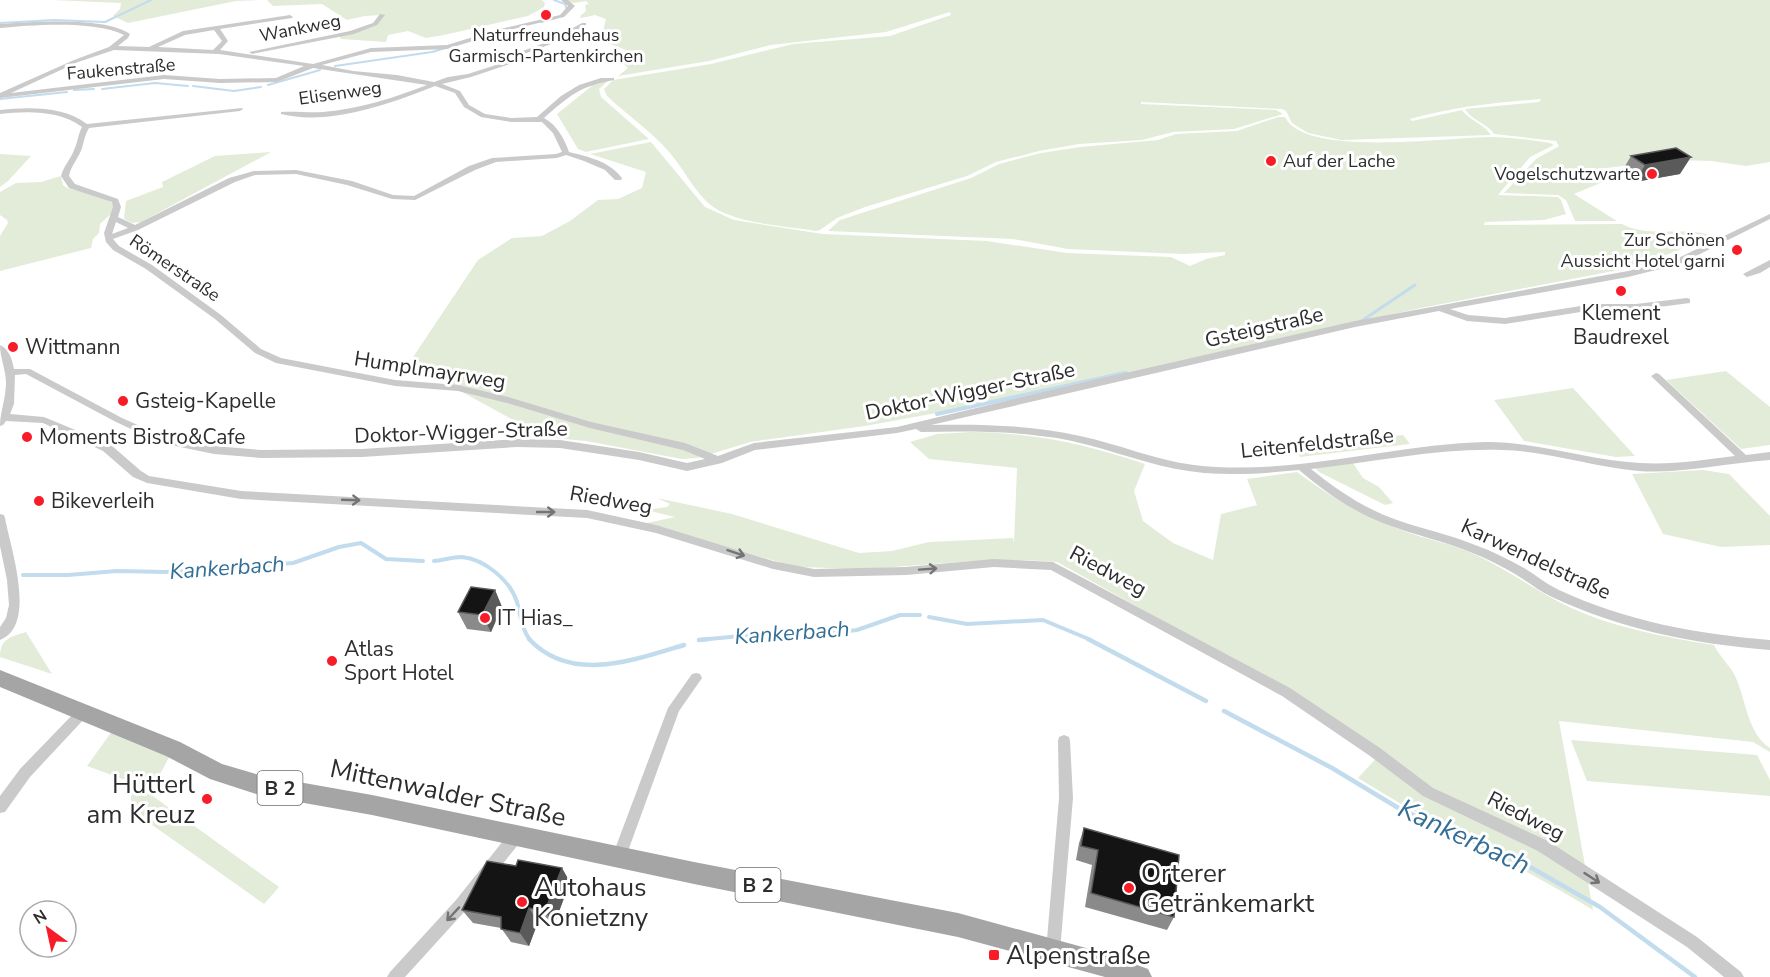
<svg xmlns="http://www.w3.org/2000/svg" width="1770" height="977" viewBox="0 0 1770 977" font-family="'Nunito Sans',sans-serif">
<rect width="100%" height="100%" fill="#fff"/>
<path fill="#e3ecd8" d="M52,0H260L236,1L128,23L113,16L120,9L121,3Z
M267,0H542L545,3L544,7L528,16L444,35L426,38L408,31L388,35L386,42L341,39L339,36L375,24L381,15L365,16L347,20L322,4L273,6Z
M564,0H1770V162L1746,166L1711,161L1673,160L1589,170L1605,181L1574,194L1617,221H1575L1566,200L1558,195L1504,193L1536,159L1559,146L1556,141L1494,134C1487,123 1472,121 1465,109L1539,102L1541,99C1493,103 1457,106 1410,119L1412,121L1462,110C1470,121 1483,123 1491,135L1341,140L1308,133L1292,123L1286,111L1282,109L1141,102V104L1276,110L1283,114L1234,129L1173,132L1142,140L1079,144L1039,151L996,162L967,176L865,207L837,218L820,230L816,231C787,226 752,225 724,213C698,202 687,172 669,152C651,131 627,115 607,96L604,89L613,80L711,64L793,44L890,36L951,15L950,12L886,32L771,45L709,61L618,76L628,68L621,61L631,52L601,40L606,19L595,15L581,18L580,16L586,11L585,5L589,4L586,1L574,3Z
M609,80L599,89L601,97L649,139L586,152L578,149L557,114L598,81Z
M1278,117H1285C1305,159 1453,136 1495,137C1514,138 1532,140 1550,143L1554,145L1530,157L1498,195L1558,197L1561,200L1566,214L1544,220L1485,222L1484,225L1622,224C1648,238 1680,227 1707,234L1708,238L1639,266L1421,308L964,408L865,426L750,442L698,458L682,459L586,441L544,437L409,363L478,260L512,238L542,236L570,221L598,200L618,199L642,188L646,172L590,154L651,142L705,207L734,220L823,234L987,241L1067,253L1171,257L1190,266L1206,259L1225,255V252L1183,254L1068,249L1013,239L828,231L840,220L971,178L999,164L1041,153L1080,147L1158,140L1176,134L1237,131Z
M271,152L141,222L132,223L124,219L126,201L163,187L162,182L215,156Z
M0,154L31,156L8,181L0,187Z
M61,176L63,185L67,188L103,197L114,204L112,213L100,224L99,233L93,239L91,248L0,271V236L8,223L7,220L0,215V192L16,183L41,182Z
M1726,371L1770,407V445L1741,449L1666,380Z
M1573,388L1635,456L1616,457L1524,441L1494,400Z
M972,432C1035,433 1086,444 1145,464L1134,491L1143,521L1173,543L1213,560L1221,514L1257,505L1247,479L1297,472C1332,498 1363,516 1404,531C1425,539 1448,543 1469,552C1503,566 1532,589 1565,605C1610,627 1664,637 1714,645C1719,655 1727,663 1733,672C1746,695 1746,733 1770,748V752L1753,742L1559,721L1593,910C1516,863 1434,826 1358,778L1381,753L1307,701L1057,562L1026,560L974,561L866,569L797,567L642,524L675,517L646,510L667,507L670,504L657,498L732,514L859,553L892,551L929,542L1013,538L1014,543L1017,468L929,459L910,442L937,434Z
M1403,435L1410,444L1300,457L1293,446Z
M1353,463L1363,478L1379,487L1393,503L1385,505L1319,472L1315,468Z
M1703,470L1729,474L1770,516V545L1721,547L1663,534L1632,474Z
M26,632L52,674L0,657C0,639 10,637 26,632Z
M115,727L172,752L152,789L139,786L279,887L264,904L131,810V795L136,784L87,766Z
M1571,740L1757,755L1770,780V796L1587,781Z"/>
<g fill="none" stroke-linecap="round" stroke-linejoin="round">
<path stroke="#c2dcee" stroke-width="2" d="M554,0L565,4L567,10L565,12
M541,22L556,18
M0,23L54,20L105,22L151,0
M335,66L432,52L510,29
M268,85L320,70
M193,86L234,91L261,87
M102,89L155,83L188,86
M74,90L94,89
M0,99L67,92"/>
<path stroke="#c2dcee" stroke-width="3" d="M1360,322L1415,285
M1118,375L1127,373"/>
<path stroke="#c2dcee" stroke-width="4" d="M937,414L1125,373
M434,561C443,560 453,557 462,557C484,559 510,580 517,602C521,616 521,628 530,640
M23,575H68L117,571L166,572L293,563L339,547L361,543L386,559L423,561
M929,617L967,624L1043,620L1091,640
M699,640L751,635L788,638L857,630L900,615H920"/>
<path stroke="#c2dcee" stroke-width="4.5" d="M529,639C571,684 634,660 684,645
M1088,639L1206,701
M699,640L709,639
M1224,711L1332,768L1400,809L1523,863L1600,907L1695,977"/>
<path fill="#cacaca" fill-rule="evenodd" d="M561,0H568L575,6L564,17L500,32L447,49L371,52L322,65L353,71L397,75L434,82L448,77L468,74L515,59L520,52L547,42L582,23H586V25L551,44L524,54L519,61L471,77L442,84L460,91L469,105L485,114L511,118L537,117L561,96L579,85L601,78H614V80C580,86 569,96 544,118C557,125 564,138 569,152C589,157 609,161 622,178L621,180H615L605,170L584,161L566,155L557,158L496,162L475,170L415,200L392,199L347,185L296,174L255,175L235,182L138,230L113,239L119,246L152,265L221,315L261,349L281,358L395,380L458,385L508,397L591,422L685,443L718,456L754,443L897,427L1098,379L1355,321L1628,271L1674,260L1770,214V219L1680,264L1628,277L1450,309L1468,315L1505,318L1593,304H1636L1687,298L1690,299V303L1636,310H1593L1505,324L1467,321L1439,311L1355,327L931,425C981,424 1031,425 1080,436C1118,444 1155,460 1194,465C1292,477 1390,444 1487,442C1539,442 1588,460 1640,463C1672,465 1703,460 1735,456L1653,378L1651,376L1656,373L1659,374L1746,455L1770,452V460C1726,463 1682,474 1638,471C1592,467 1548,451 1502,450C1438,448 1375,462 1311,469C1337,490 1365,509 1397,520C1422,529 1449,534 1475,545C1492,551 1508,559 1524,568C1536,575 1546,584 1559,590C1625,621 1697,634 1770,640V650C1694,644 1619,629 1550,596C1538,590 1527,581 1515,574C1501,566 1486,558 1470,552C1443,541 1415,535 1388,525C1355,513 1326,493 1299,470C1259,474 1217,477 1176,469C1136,461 1098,445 1057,438C1012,431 967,431 921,432L916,429L897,433L755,450L722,463L687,471L639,460L560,448L517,447L362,457L261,458L214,454L161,443L116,422L26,374L15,375L14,404L10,414L44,417L73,429L111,445L141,471L149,476L241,491L587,510L656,525L773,561L814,569L906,567L994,559L1053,562L1290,688L1380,748L1433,788L1548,841L1697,937L1741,972L1744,977H1724L1687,947L1538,851L1423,796L1370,756L1282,696L1051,570L994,567L906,575L814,577L773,569L656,533L587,518L241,499L147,483L133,477L103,451L43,423L6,421L3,425L0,426C0,412 6,398 6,383C6,370 0,358 0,345C9,349 12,359 14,369H30L122,418L167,438L214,446L261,450L362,449L517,439L560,440L639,452L687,463L705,459L683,450L590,428L507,403L458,391L395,386L276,363L255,353L215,319L146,269L113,250L106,242L104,233L113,207L112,202L69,188L61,176C64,165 71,159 74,150C78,142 78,134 82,127C59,110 27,111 0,114V110C29,107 63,106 87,124L242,108L243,109L240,111L89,128C85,135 84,141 82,148C79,158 71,165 69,176L75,184L118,199L121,207L118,217L135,225L229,178L254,171L296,170L352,181L393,195L414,196L469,166L492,158L556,154L562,152L553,133L542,122H511L481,117L464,107L455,93L435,86C390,104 329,126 281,114V112C294,111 309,113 323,112C360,109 393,98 427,85L313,68L277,82L220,83L164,79L0,98V93L74,60L109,47L124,35C94,20 33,25 0,28V24C31,22 105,16 130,34L128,38L118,46L149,47L183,31L290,15L293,17L292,18L220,29L228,41L220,50L313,64L371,48L447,45L496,30L560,15L568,6ZM214,30L222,41L213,50L158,47L185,35ZM114,50L219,54L304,66L276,78L220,79L164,75L11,93L78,62ZM116,222L128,228L112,234Z
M380,14L385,15L377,25L354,34L252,54L249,52L350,31L373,23Z
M1770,260V267L1760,273L1747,277L1743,274Z
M0,514L4,515L5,518C10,546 38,626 0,640V627L6,618L9,605L7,580L0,546Z
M696,673L700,674L702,678L679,711L624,862L619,864L614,862L612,857L668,708L692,674Z
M82,707L86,709L88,713L86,717L30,777L5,812L0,813V796L20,769L78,709Z
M1064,735L1069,737L1070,741L1073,798L1060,951L1058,956L1053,958L1048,956L1046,951L1059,798L1058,741L1059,737Z
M516,829L521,831L523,836L521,841L466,910L405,977H387L390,972L456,900L511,831Z"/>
<path fill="#a5a5a5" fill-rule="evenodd" d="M0,670L180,742L222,764L259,775L372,795L694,862L958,913L1108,954L1148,969L1152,977H1105L958,937L694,884L372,815L259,795L210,779L166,756L0,687Z"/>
</g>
<path fill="#8a8a8a" d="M1631,156L1680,174L1635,182L1621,173Z
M495,590L502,607L491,632L467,629L458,612Z
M1084,828L1174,917L1167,930L1085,907L1092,865L1076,860L1079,843Z
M570,882L554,925L538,922L529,946L511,942L501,928L473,923L462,910Z"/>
<path fill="#5a5a5a" d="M1691,157L1680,174L1635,182L1645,165Z
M495,590L502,607L491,632L482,615Z
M562,868L570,882L554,925L545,911Z
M529,908L538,922L529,946L520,933Z"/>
<path fill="#141414" stroke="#5a5a5a" stroke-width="1.5" d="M1676,148L1691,157L1645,165L1631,156Z
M471,587L495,590L482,615L458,612Z
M1084,828L1179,855L1174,917L1091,893L1098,850L1081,846Z
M518,860L562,868L545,911L529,908L520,933L501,929V917L462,910L487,861L516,866Z"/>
<defs><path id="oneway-shaft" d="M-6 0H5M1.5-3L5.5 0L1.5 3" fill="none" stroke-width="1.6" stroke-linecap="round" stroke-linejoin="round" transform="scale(1.5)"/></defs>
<g stroke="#747474">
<use href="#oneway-shaft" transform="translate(351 500) rotate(2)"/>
<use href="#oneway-shaft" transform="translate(546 512)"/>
<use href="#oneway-shaft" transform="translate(736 553) rotate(18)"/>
<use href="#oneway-shaft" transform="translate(928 569) rotate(-4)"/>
<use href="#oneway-shaft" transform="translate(1592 878) rotate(33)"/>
<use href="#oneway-shaft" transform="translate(453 914) rotate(133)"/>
</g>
<g fill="#f71c28" stroke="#fff" stroke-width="2">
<circle cx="546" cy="15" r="6"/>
<circle cx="1271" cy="161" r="6"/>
<circle cx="1652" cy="174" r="6"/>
<circle cx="1737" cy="250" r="6"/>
<circle cx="1621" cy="291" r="6"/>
<circle cx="13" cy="347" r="6"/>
<circle cx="123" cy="401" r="6"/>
<circle cx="27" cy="437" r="6"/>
<circle cx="39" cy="501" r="6"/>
<circle cx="485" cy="618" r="6"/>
<circle cx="332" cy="661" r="6"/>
<circle cx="207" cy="799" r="6"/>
<circle cx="1129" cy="888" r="6"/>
<circle cx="522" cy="902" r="6"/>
<rect x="988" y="949" width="12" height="12" rx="3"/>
</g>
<g text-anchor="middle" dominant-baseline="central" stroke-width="6" stroke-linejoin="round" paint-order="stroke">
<g font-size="18" fill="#2d2d2d" stroke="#fff">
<text transform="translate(300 28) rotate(-11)">Wankweg</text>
<text transform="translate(121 69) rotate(-5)">Faukenstraße</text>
<text transform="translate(340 93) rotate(-8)">Elisenweg</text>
<text transform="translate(175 268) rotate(34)">Römerstraße</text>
</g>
<g font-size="18" fill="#2d2d2d" stroke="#fff" text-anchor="end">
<text x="546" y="35" text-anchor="middle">Naturfreundehaus<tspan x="546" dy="21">Garmisch-Partenkirchen</tspan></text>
<text x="1283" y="161" text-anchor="start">Auf der Lache</text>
<text x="1640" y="174">Vogelschutzwarte</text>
<text x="1725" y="240">Zur Schönen<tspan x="1725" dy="21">Aussicht Hotel garni</tspan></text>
</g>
<g fill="#fff" stroke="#6c6c6c" stroke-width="1.5">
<rect x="257.5" y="771" width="45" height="34" rx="4.5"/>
<rect x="735.5" y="868" width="45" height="34" rx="4.5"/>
</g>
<g font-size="20" font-weight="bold" fill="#2d2d2d">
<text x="280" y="788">B 2</text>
<text x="758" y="885">B 2</text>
</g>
<g font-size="21" fill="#2d2d2d" stroke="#fff" text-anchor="start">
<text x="1621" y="313" text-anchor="middle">Klement<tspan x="1621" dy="24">Baudrexel</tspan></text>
<text x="25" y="347">Wittmann</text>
<text x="135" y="401">Gsteig-Kapelle</text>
<text x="39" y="437">Moments Bistro&amp;Cafe</text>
<text x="51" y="501">Bikeverleih</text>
<text x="497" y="618">IT Hias_</text>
<text x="344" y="649">Atlas<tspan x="344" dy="24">Sport Hotel</tspan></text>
</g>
<g font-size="21" fill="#2d2d2d" stroke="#fff">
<text transform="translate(1264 327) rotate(-13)">Gsteigstraße</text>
<text transform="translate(430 370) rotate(9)">Humplmayrweg</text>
<text transform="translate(970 391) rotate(-12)">Doktor-Wigger-Straße</text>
<text transform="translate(461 432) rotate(-2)">Doktor-Wigger-Straße</text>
<text transform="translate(1317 443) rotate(-6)">Leitenfeldstraße</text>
<text transform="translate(611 500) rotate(10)">Riedweg</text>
<text transform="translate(1536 559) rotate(25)">Karwendelstraße</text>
<text transform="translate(1108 571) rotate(28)">Riedweg</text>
<text transform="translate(1526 816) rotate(27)">Riedweg</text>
</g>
<g font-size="22" font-style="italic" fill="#336e96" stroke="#fff">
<text transform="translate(227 568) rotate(-4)">Kankerbach</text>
<text transform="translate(792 633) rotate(-4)">Kankerbach</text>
</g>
<g font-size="26" fill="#2d2d2d" stroke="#fff" text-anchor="start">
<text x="195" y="784" text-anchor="end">Hütterl<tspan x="195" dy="30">am Kreuz</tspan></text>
<text x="1141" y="873">Orterer<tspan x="1141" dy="30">Getränkemarkt</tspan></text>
<text x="534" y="887">Autohaus<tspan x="534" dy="30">Konietzny</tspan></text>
<text x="1006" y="955">Alpenstraße</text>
</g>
<g font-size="26" fill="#2d2d2d" stroke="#fff">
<text transform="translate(448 793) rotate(12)">Mittenwalder Straße</text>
</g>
<g font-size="27" font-style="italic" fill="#336e96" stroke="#fff">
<text transform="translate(1464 837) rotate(25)">Kankerbach</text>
</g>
</g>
<g transform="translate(48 929) rotate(327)"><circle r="28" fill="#ffffff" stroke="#ababab" stroke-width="1.5"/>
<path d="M0-4.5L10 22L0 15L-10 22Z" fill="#f71c28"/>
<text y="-9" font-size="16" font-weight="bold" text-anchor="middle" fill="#2d2d2d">N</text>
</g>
</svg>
